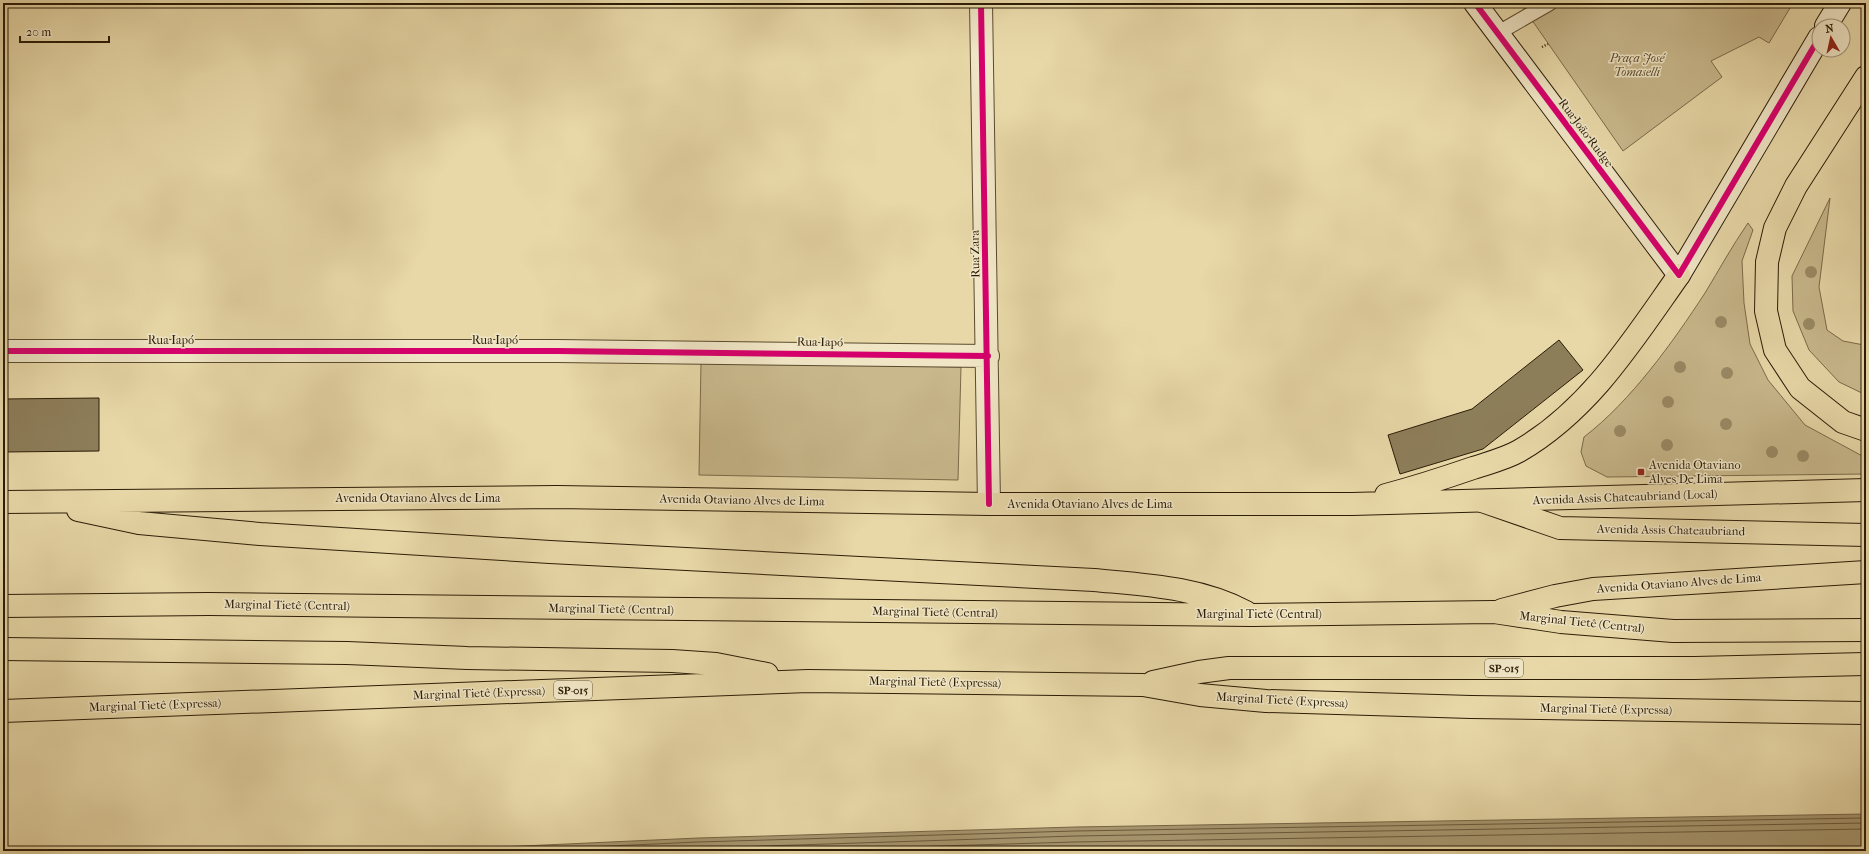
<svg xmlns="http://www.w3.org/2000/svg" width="1869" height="854" viewBox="0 0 1869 854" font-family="'IM FELL French Canon',serif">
<rect width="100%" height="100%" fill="#e8d8a8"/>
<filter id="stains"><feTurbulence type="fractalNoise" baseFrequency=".005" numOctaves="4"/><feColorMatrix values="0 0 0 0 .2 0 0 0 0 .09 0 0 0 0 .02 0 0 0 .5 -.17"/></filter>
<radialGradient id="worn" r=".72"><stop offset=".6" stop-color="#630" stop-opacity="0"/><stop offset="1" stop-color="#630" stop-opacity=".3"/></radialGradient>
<path fill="#c8b88c" stroke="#7a6a49" d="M1520,3H1793L1769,43L1759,37L1711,61L1722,77L1623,151Z
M1830,198L1819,287L1827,330L1843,341L1864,345L1866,343V395L1839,382L1809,350L1793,311L1792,276Z
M1748,223L1753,230L1742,261L1744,303L1750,344L1768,380L1805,425L1866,458V474L1607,477L1586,466L1581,452L1584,437C1631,401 1673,342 1705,293C1719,270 1732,246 1748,223Z
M701,362L961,367L958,480L699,475Z"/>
<path fill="#a89871" stroke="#766646" d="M1866,814V851H413L698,838L1075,827Z"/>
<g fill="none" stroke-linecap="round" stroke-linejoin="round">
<path stroke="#6a5a3c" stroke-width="1" d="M501,851L698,842L1075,831L1866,818
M610,851L1075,836L1866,823
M768,851L1075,842L1866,829"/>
</g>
<path fill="#8d7e5a" stroke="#2b1c06" d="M1559,340L1583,370L1483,449L1400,474L1388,435L1472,409Z
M99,398V451L3,452V399Z"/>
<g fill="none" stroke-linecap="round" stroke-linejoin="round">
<defs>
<path id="lane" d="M1498,33L1550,3"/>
<path id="street" d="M981,3L989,504
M3,351H557L988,356"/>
<path id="secondary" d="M1475,3L1679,275L1819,38
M1826,26L1840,3"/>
<path id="primary" d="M1482,501L1560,528L1866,535"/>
<path id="highway" d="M1866,77L1796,186L1775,228L1767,262L1766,311L1775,350L1800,388L1843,422L1866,430
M1386,495C1416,487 1444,478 1473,468C1488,463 1505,459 1519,451C1590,410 1633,340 1679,275
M3,502L557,497L989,504H1352L1866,490
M78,510L139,523L260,534L550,552L1094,580C1146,585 1199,587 1246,612
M3,606L209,604L1252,615L1494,612L1561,622L1673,631L1866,630
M1502,610L1555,596L1593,589L1866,572
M3,649L347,653L467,658L672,661L716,664L767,674
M1153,682L1199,672L1229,668H1695L1866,664
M3,711L808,681L1143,685L1200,695L1266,701L1471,707L1866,713"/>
</defs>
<use href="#lane" stroke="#5a4b2e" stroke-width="16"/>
<use href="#street" stroke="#5a4b2e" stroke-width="24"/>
<use href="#secondary" stroke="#2b1c06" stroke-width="24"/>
<use href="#primary" stroke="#2b1c06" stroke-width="24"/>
<use href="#highway" stroke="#2b1c06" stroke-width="24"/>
<path stroke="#2b1c06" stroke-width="2.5" stroke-dasharray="1 2" stroke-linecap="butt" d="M1542,47L1548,44"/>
<use href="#lane" stroke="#f0e6c6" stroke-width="14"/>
<use href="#street" stroke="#f0e6c6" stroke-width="22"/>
<use href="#secondary" stroke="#f0e6c6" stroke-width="22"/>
<use href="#primary" stroke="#e8d8a8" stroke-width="22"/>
<use href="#highway" stroke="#e8d8a8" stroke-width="22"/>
<defs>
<path id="cycleway" d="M981,3L989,504
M1475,3L1679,275L1819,38
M3,351H557L988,356"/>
</defs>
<use href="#cycleway" stroke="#f0e6c6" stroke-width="8"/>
<use href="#cycleway" stroke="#d6006c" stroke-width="6"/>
</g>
<g fill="#9a8a65">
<circle cx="1811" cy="272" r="6"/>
<circle cx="1721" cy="322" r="6"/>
<circle cx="1809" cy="324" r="6"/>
<circle cx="1680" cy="367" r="6"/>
<circle cx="1727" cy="373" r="6"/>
<circle cx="1668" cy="402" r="6"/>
<circle cx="1726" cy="424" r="6"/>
<circle cx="1620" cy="431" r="6"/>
<circle cx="1667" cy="445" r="6"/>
<circle cx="1772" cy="452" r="6"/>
<circle cx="1803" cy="456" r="6"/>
</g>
<rect fill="#8f2418" stroke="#f0e6c6" stroke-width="1.5" x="1637" y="468" width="8" height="8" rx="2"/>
<g text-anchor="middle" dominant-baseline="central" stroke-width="3" stroke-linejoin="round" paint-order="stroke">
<g fill="#f0e6c6" stroke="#665940" stroke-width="1">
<rect x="1485" y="659" width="38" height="18" rx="3"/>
<rect x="554" y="681" width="38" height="18" rx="3"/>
</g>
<g font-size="11" font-weight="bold" fill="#2b1c06">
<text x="1504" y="668">SP-015</text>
<text x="573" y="690">SP-015</text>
</g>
<g font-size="12" font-style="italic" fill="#5a4b2e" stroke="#f0e6c6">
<text x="1637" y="58">Praça José<tspan x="1637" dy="14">Tomaselli</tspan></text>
</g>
<g font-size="12" fill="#2b1c06" stroke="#f0e6c6">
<text transform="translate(1586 133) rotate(53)">Rua João Rudge</text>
<text transform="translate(975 254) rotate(-91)">Rua Zara</text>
<text x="171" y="340">Rua Iapó</text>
<text x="495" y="340">Rua Iapó</text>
<text transform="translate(820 342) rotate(1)">Rua Iapó</text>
<text transform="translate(1625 497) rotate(-2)">Avenida Assis Chateaubriand (Local)</text>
<text x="418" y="498">Avenida Otaviano Alves de Lima</text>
<text transform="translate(742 500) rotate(1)">Avenida Otaviano Alves de Lima</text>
<text x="1090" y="504">Avenida Otaviano Alves de Lima</text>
<text transform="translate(1671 530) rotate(1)">Avenida Assis Chateaubriand</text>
<text transform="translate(1679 583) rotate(-4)">Avenida Otaviano Alves de Lima</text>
<text transform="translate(287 605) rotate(1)">Marginal Tietê (Central)</text>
<text transform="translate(611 609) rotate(1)">Marginal Tietê (Central)</text>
<text transform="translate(935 612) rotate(1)">Marginal Tietê (Central)</text>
<text x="1259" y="614">Marginal Tietê (Central)</text>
<text transform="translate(1582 622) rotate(6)">Marginal Tietê (Central)</text>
<text transform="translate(935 682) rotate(1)">Marginal Tietê (Expressa)</text>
<text transform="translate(479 693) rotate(-2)">Marginal Tietê (Expressa)</text>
<text transform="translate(1282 700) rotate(3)">Marginal Tietê (Expressa)</text>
<text transform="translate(155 705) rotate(-2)">Marginal Tietê (Expressa)</text>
<text transform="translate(1606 709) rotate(1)">Marginal Tietê (Expressa)</text>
</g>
<g font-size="12" fill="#2b1c06" stroke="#f0e6c6" text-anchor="start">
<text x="1649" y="465">Avenida Otaviano<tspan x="1649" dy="14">Alves De Lima</tspan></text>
</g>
</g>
<rect width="1869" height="854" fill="none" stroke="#e8d8a8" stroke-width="16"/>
<rect x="4" y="4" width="1861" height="846" fill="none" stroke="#2b1c06" stroke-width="2"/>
<rect x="8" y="8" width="1853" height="838" fill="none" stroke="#2b1c06"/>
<g transform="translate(1831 38) rotate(351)"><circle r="19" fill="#f0e6c6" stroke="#a19579"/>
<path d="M0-3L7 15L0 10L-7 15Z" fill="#8f2418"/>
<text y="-6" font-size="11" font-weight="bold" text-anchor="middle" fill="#2b1c06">N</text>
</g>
<path d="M20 36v6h89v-6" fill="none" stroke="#2b1c06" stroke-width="2"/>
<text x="26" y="36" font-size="12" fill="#2b1c06" stroke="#f0e6c6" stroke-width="3" paint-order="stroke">20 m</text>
<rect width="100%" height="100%" filter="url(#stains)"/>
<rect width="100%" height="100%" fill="url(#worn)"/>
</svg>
